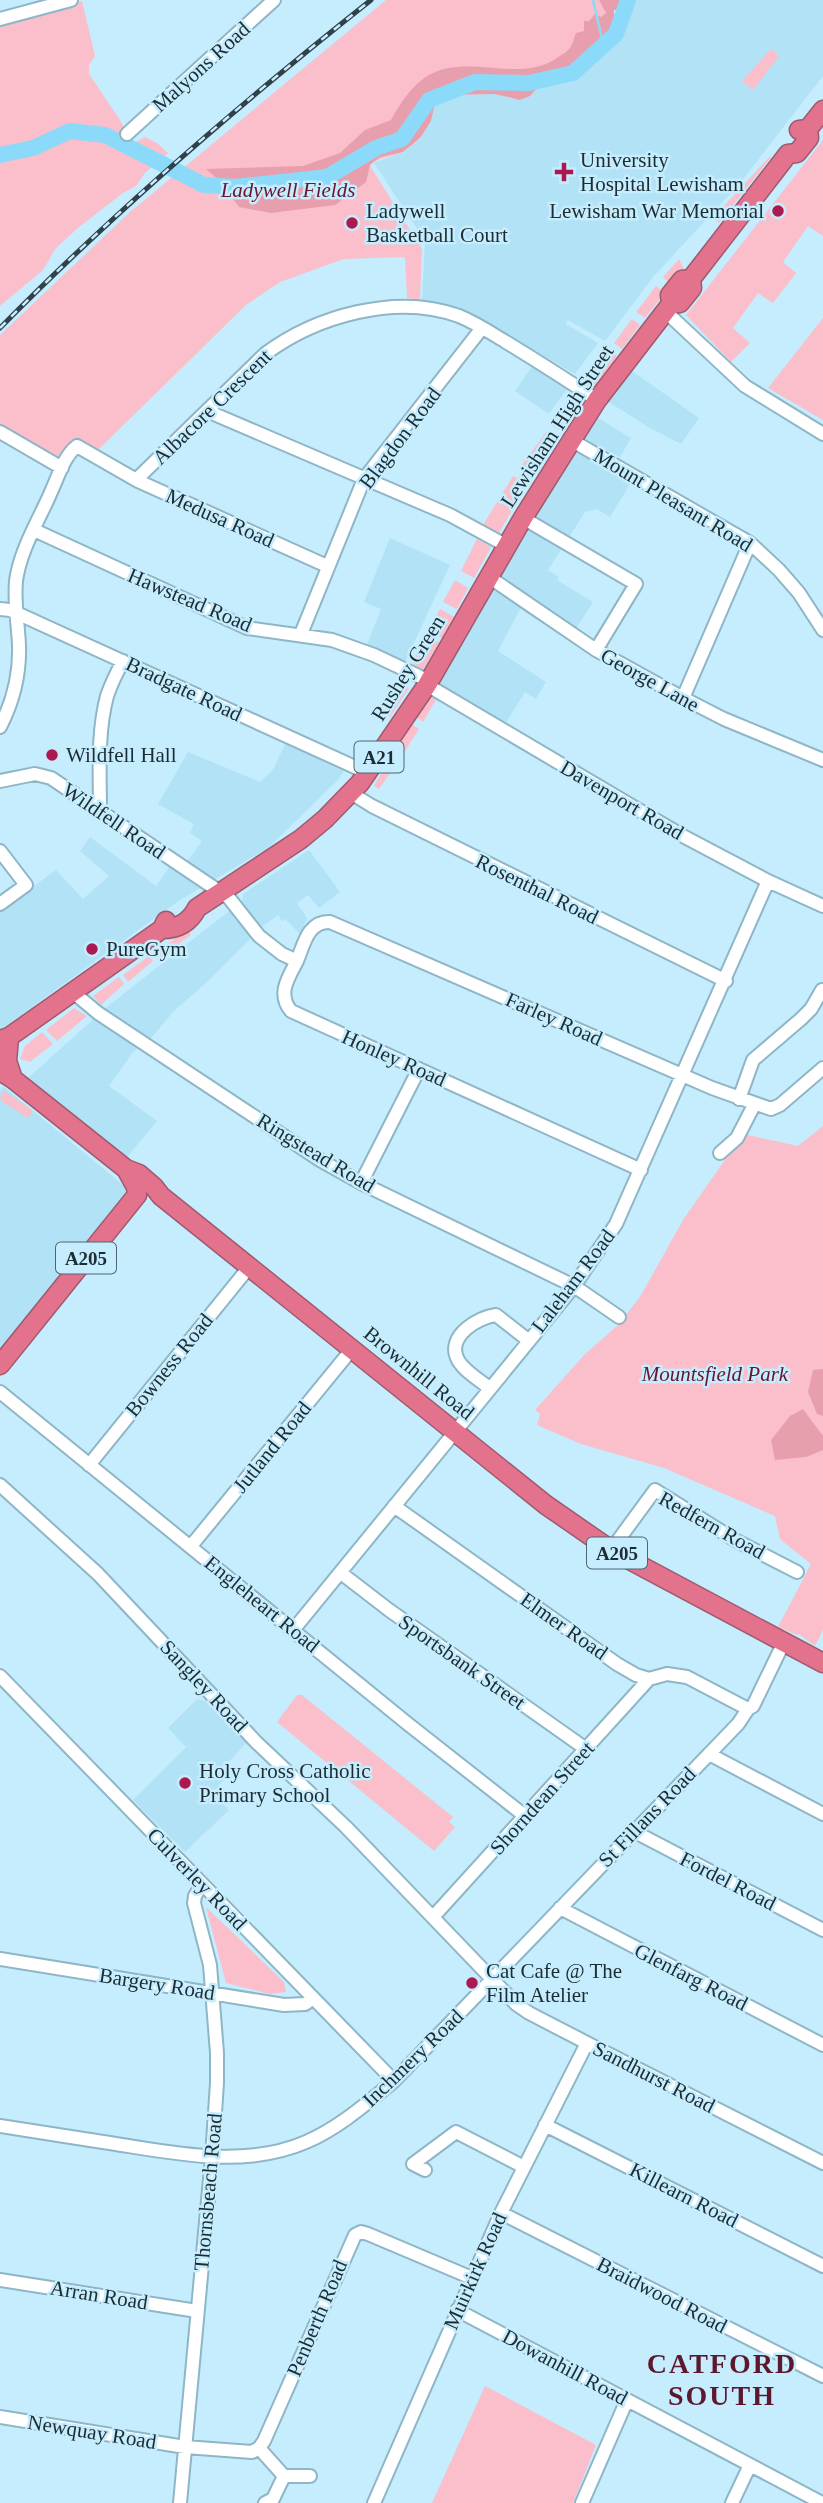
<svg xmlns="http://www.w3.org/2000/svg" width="823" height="2503" viewBox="0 0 823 2503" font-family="Georgia,serif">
<rect width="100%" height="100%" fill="#c5edfe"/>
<path fill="#b1e2f6" d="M634,0H823V76L741,182L653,277L605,341L568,320L566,324L598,343L575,374L461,309L422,300L425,241L374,163L404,152L421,138L431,121L437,95L495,94L521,100L530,96L536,89L572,78L619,37Z
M533,365L567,389L549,414L515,391Z
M629,369L699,418L681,444L650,428L607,401Z
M598,418L631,438L620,457L585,439Z
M580,451L632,481L610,517L597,509L585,512L548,570L559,577L557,580L593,602L569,640L520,609L498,651L546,682L536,699L525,692L505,724L438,685L551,491L576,452Z
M390,538L450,565L405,662L366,647L381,609L364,602Z
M286,742L344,771L338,780L269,847L177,902L0,1030V911L56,870L83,899L109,876L80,851L90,837L156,886L177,856L187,862L202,841L190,833L194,824L158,804L188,752L260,782L273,770Z
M309,850L340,892L319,908L308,895L297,903L307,918L300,934L285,919L282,921L278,915L264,925L206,983L173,1012L150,1039L133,1052L109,1086L157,1121L126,1158L28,1078L108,1006L242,901L243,894Z
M4,1087L128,1189L127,1196L0,1356V1090Z
M197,1699L205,1701L246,1743L224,1767L230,1773L212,1793L229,1810L185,1852L133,1800L186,1747L168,1728Z"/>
<path fill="#fabfca" d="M386,0H633L628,12L614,10V15L621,22L619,37L573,77L536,89L530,96L520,100L495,94L437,95C432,119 425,141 400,153C390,157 380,158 369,164L422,249L420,300L407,298L405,257L344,259L280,282L246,305L97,451L80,441L69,444L59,457L0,424V335L130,212Z
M82,1L95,56L89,65V74L120,120L132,144L145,137L157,143L168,153L145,173L136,186L123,193L79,227L56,248L43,270L0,306V25Z
M771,49L779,56L753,90L742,81Z
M823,140V236L808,226L783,262L796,273L773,303L758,293L733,328L750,343L731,362L686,315Z
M770,156L771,157L719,223L713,218Z
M679,259L684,269L671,285L663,277Z
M656,286L665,292L645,318L636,312Z
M823,318V420L768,388Z
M632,319L640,325L622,349L614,343Z
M609,350L617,356L594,387L586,381Z
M572,397L579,402L559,430L551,425Z
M547,431L555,436L531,477L519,469Z
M513,476L527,484L499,533L483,525Z
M477,539L491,547L474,578L461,571Z
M455,580L468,588L457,609L443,602Z
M440,609L454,617L442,638L428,631Z
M426,635L439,643L423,670L412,663Z
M400,682L409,688L390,717L384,714Z
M430,694L437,698L423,722L416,717Z
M411,724L419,729L403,754L395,749Z
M393,753L401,758L379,789L374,786Z
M187,930L191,935L157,959L153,954Z
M149,956L153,961L128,982L123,975Z
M119,977L124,984L101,1005L93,996Z
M74,1008L87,1016L57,1041L46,1030Z
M42,1032L53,1044L30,1062L20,1059L25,1046Z
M3,1090L33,1111L28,1118L0,1100Z
M823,1126V1630L815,1646L799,1634L797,1635L778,1627L811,1564L780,1539L775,1516L664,1468L581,1444L537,1425L540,1414L535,1410L585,1354L617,1326L640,1297L683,1220L743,1134L798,1146Z
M297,1695H302L453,1817L449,1822L455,1827L434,1851L277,1722Z
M206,1907L284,1982L286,1992L270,1994L226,1983Z
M485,2386L596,2445L573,2503H432Z"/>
<path fill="#e79fad" d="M599,0H633L628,12L614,10V15L621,22L619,37L573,77L536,89L530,96L520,100L495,94L437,95L431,121L421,137L403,152L380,157L370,165L366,182L335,205L271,213L239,207L220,181L206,169L303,166L340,153L365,130L391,120C400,103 412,85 429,75C469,53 519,84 557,58C561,55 567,52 570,48C573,44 574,37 576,33L584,31V21H589L595,14L601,17L606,13Z
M823,1369V1416L817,1414L808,1392L813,1370Z
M803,1409L823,1436V1450L806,1457L775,1460L771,1440L790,1416Z"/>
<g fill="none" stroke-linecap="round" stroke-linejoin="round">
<path stroke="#8cdaf9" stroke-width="2.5" d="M593,0L601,34V47"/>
<path stroke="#8cdaf9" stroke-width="16" d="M0,155L33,148L70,131L105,135L204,185L235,187L327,177L376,148L402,139L429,100L475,82L529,83L573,73L616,34L628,0"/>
<defs>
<path id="minor" d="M0,19L71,0
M127,134L274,0
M665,311L745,386L823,434
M207,411L450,515L507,546
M0,432L62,468
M571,440L750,543L779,570L799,593L823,630
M138,481L140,476L265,354C316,316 396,293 459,316C476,323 491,333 506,342C537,361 567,380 597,400
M523,518L636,584L596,650
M34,530L247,628L332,640L374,655L429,681
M489,577L596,650L683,698L724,719L823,760
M0,609L10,610L368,773
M301,634L364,479L482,328
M427,685L681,835L768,881L823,906
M683,698L750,543
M0,727C13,702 20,673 19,645C18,623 14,603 16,581C20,550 39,520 51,492C58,477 64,456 77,446L138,481L327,566
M0,781L35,774L51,778L229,898L259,936L282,954L297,961C288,978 277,994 291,1011L641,1170
M351,793L372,806L726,981
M100,812C100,773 97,734 107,696C111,684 117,672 123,661
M0,851L26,885L0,904
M297,961C304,944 308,921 330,922L712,1088L771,1109L780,1105L823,1068
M74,993L98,1013L320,1160L361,1183L574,1286L619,1317
M739,1099L753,1060L801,1019L811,1009L822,990
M720,1153L737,1138L754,1105
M361,1183L419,1069
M489,1388C480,1380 462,1370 457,1358C447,1336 478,1317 496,1315L528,1340
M0,1392L408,1724L525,1816
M89,1465L250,1266
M0,1485L98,1574L256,1742L346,1827L516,2004L529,2013L587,2043L823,2163
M394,1506L617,1664L636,1675L649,1679L667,1674L687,1677L748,1709
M191,1546L352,1349
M611,1550L655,1490L735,1540L797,1572
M341,1573L389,1610L586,1749
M294,1629L574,1286L616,1224L768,881
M0,1676L394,2081
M709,1754L823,1814
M633,1831L823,1930
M560,1908L823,2045
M433,1917L649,1679
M0,1959L284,2005L305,2004L313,1998
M545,2125L823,2266
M0,2126C39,2132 77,2138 116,2144C178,2154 246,2168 306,2142C339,2128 367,2103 394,2081L738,1724L748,1709L753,1706L784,1642
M425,2170L413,2164L456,2132L524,2167
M501,2213L823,2376
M0,2280L197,2311
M457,2310L822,2503
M0,2417L185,2447L252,2452L259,2448L264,2441L355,2235L361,2232L368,2234L472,2278
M259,2448L284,2476H310
M180,2503L212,2157L217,2083V2053L210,1965L194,1903L195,1896L202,1884
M265,2503L273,2499L284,2476
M374,2503L501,2213L587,2043
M582,2503L627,2400
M732,2503L750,2465"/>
<path id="highway" d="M799,130L808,129L823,110
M671,304L680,303L692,288L691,279
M162,929C178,929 190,922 197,908L301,839L325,819L360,783L427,685L523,518L597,400L671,304L670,295L682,280L691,279L788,154L797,153L809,138L808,129
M9,1037L7,1061L13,1079
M0,1040L9,1037L162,929L166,921
M0,1071L13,1079L126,1169L139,1174L154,1187L161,1196L546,1505L611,1550L823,1663
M0,1365L137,1195L136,1187L126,1169"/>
</defs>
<use href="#minor" stroke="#8eb6c6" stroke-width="16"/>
<use href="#highway" stroke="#9e5a6e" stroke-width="21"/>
<use href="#minor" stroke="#fff" stroke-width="12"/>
<use href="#highway" stroke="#e3728d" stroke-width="18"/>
<defs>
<path id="rail" d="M0,328C116,210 241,103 371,0"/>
</defs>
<use href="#rail" stroke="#304149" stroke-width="5"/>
<use href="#rail" stroke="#c5edfe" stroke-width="2.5" stroke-dasharray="8" stroke-linecap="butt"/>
</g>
<g fill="#ab194e" stroke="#c5edfe" stroke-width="2.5">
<path d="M560.5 161.5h7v7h7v7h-7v7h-7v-7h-7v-7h7z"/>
<circle cx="778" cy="211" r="7"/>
<circle cx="352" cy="223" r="7"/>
<circle cx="52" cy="755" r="7"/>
<circle cx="92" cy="949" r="7"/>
<circle cx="185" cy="1783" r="7"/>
<circle cx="472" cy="1983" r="7"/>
</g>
<g text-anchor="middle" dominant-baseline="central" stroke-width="5" stroke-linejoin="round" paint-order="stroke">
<g fill="#c5edfe" stroke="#4f6670" stroke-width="2">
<rect x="354.5" y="741.5" width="49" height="31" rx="5"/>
<rect x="56" y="1242.5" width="60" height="31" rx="5"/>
<rect x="587" y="1537.5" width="60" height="31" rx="5"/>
</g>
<g font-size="19" font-weight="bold" fill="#1d2c33">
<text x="379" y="757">A21</text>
<text x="86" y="1258">A205</text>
<text x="617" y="1553">A205</text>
</g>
<g font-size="21" fill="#1d2c33" stroke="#c5edfe">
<text transform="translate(201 67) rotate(-42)">Malyons Road</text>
<text transform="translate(212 407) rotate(-44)">Albacore Crescent</text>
<text transform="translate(557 426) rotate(-57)">Lewisham High Street</text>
<text transform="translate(400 438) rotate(-53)">Blagdon Road</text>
<text transform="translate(673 500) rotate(31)">Mount Pleasant Road</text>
<text transform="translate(220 518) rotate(24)">Medusa Road</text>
<text transform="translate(190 600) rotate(23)">Hawstead Road</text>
<text transform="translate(408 668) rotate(-58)">Rushey Green</text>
<text transform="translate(650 680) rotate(29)">George Lane</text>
<text transform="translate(184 689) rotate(25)">Bradgate Road</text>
<text transform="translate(622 800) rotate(30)">Davenport Road</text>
<text transform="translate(114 821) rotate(34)">Wildfell Road</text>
<text transform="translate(537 889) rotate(26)">Rosenthal Road</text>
<text transform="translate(554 1019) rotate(24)">Farley Road</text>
<text transform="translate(394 1058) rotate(24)">Honley Road</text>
<text transform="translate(316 1153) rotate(31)">Ringstead Road</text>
<text transform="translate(573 1281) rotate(-53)">Laleham Road</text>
<text transform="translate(169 1365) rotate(-51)">Bowness Road</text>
<text transform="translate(419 1373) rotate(39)">Brownhill Road</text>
<text transform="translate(272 1447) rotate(-51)">Jutland Road</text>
<text transform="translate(712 1525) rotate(29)">Redfern Road</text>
<text transform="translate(262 1604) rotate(39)">Engleheart Road</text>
<text transform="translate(564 1626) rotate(35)">Elmer Road</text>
<text transform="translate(462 1662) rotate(35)">Sportsbank Street</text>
<text transform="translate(204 1686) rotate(47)">Sangley Road</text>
<text transform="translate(542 1798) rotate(-48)">Shorndean Street</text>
<text transform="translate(647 1817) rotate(-46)">St Fillans Road</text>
<text transform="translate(197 1879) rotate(46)">Culverley Road</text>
<text transform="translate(728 1881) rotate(27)">Fordel Road</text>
<text transform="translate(691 1977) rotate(27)">Glenfarg Road</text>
<text transform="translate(157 1984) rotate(9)">Bargery Road</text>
<text transform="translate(413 2058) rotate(-44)">Inchmery Road</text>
<text transform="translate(654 2077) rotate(27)">Sandhurst Road</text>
<text transform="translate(208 2192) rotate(-85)">Thornsbeach Road</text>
<text transform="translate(684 2195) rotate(27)">Killearn Road</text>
<text transform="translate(475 2271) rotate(-66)">Muirkirk Road</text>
<text transform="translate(99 2295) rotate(9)">Arran Road</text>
<text transform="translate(662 2295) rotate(27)">Braidwood Road</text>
<text transform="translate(317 2318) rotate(-67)">Penberth Road</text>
<text transform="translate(565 2367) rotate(28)">Dowanhill Road</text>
<text transform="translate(92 2432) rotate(9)">Newquay Road</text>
</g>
<g font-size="21" fill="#1d2c33" stroke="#c5edfe" text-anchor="start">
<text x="580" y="160">University<tspan x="580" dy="24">Hospital Lewisham</tspan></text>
<text x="366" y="211">Ladywell<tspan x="366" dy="24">Basketball Court</tspan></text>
<text x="764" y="211" text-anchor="end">Lewisham War Memorial</text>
<text x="66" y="755">Wildfell Hall</text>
<text x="106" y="949">PureGym</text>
<text x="199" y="1771">Holy Cross Catholic<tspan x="199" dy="24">Primary School</tspan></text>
<text x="486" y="1971">Cat Cafe @ The<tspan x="486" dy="24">Film Atelier</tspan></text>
</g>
<g font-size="21" font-style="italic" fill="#691530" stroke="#c5edfe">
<text x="288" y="190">Ladywell Fields</text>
<text x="715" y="1374">Mountsfield Park</text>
</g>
<g font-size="28" font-weight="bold" letter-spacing="2" fill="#5c182c" stroke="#c5edfe">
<text x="722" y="2363">CATFORD<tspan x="722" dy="32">SOUTH</tspan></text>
</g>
</g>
</svg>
